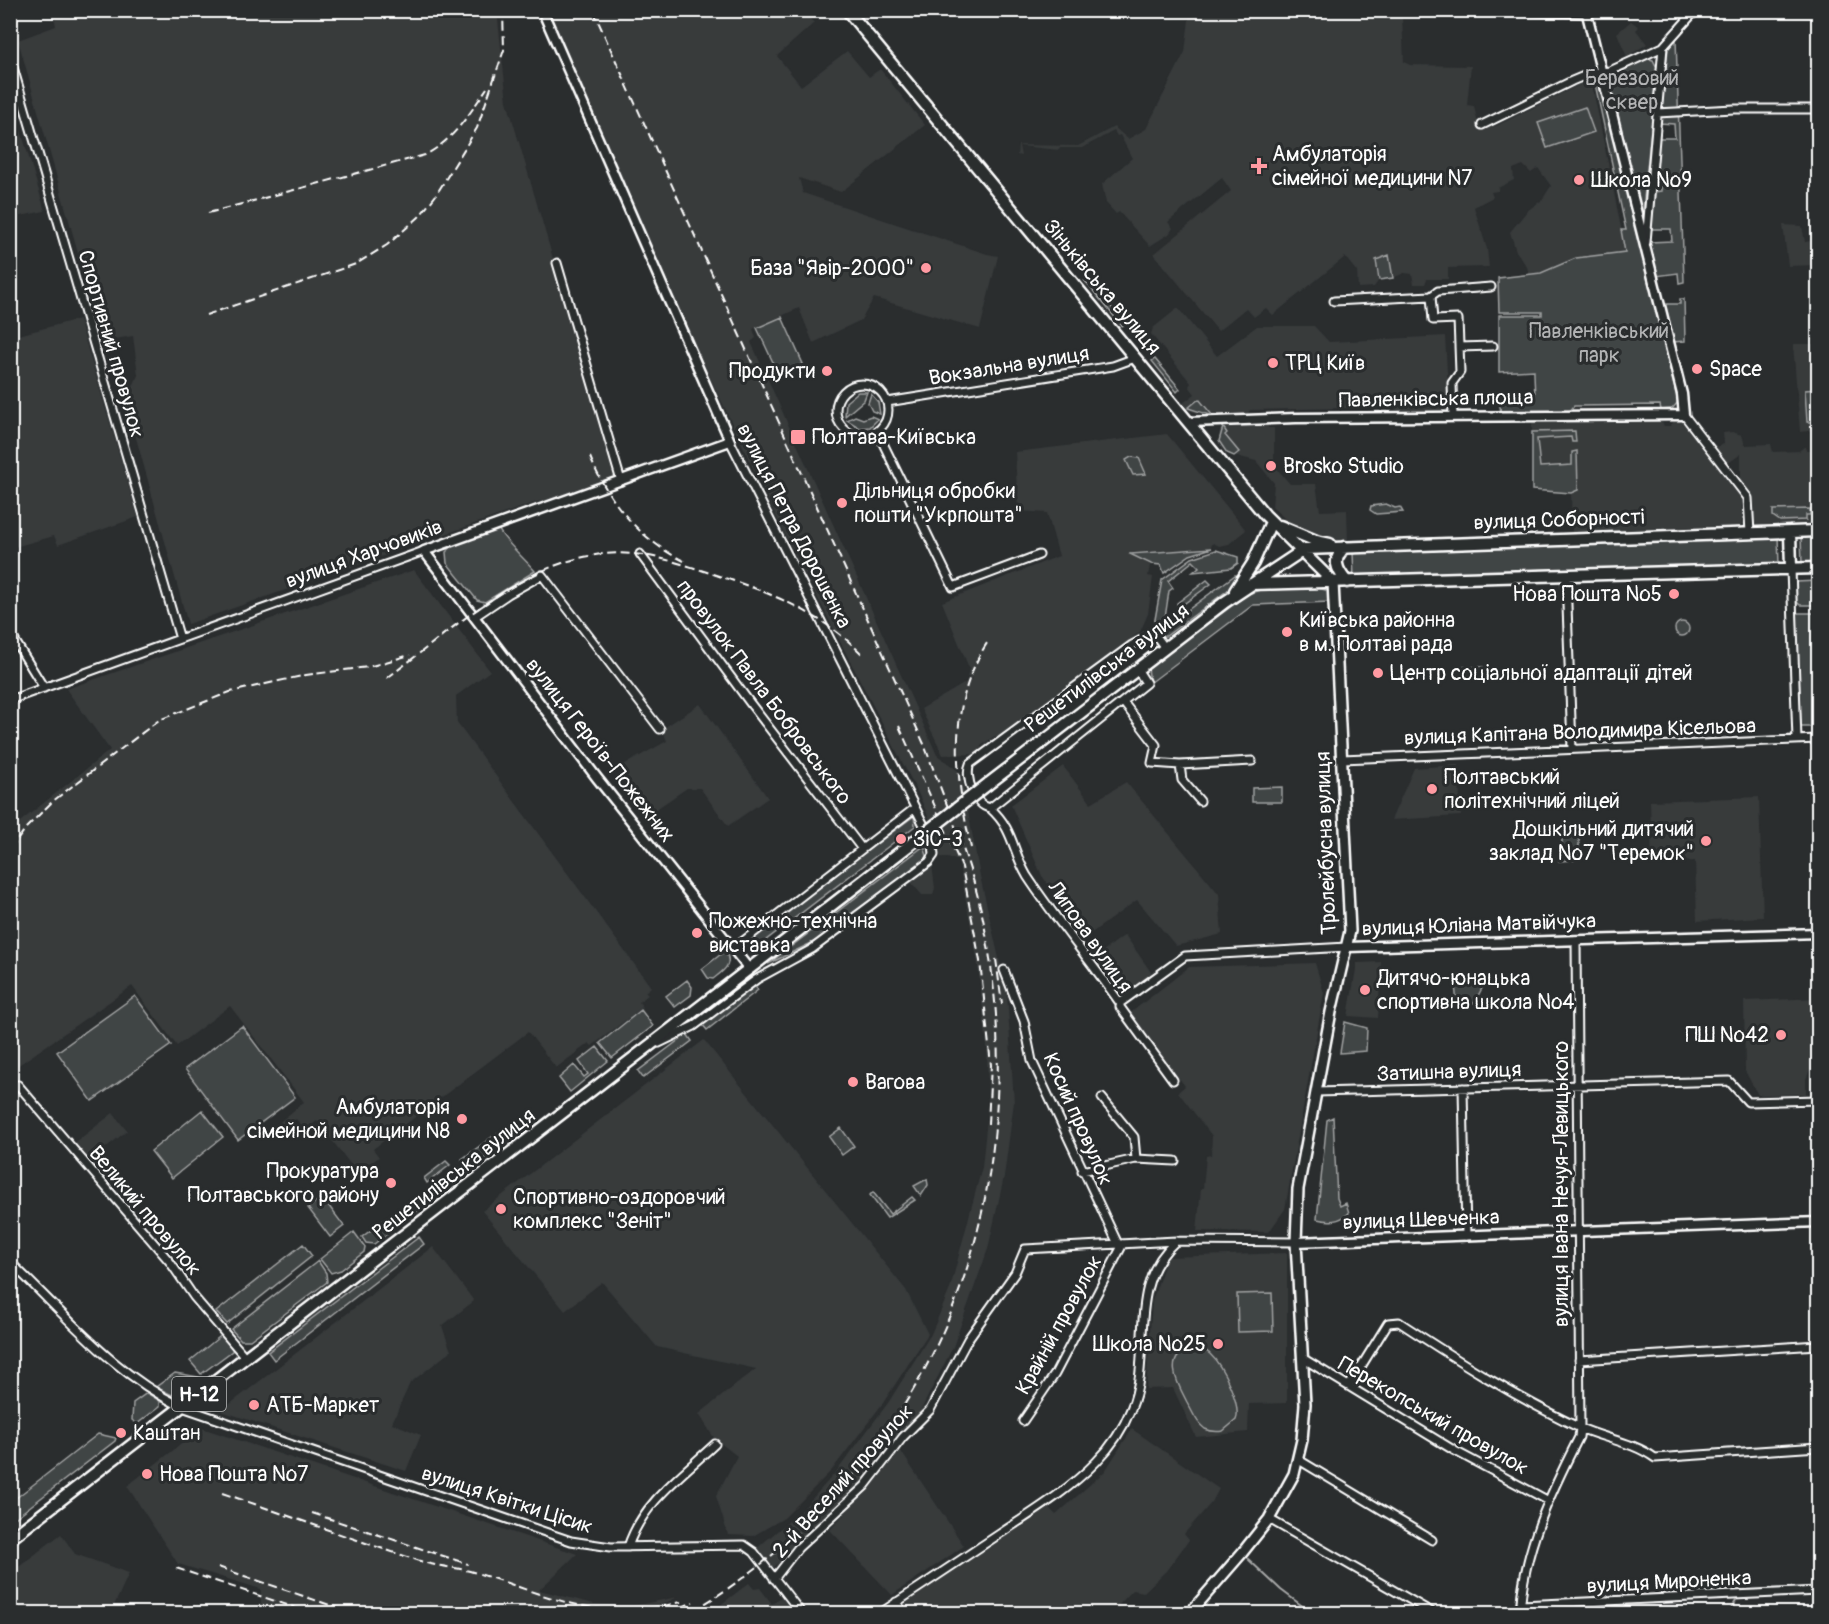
<svg xmlns="http://www.w3.org/2000/svg" width="1829" height="1624" viewBox="0 0 1829 1624" font-family="Pangolin,sans-serif">
<rect width="100%" height="100%" fill="#2a2d2e"/>
<filter id="ink" filterUnits="userSpaceOnUse"><feTurbulence type="fractalNoise" baseFrequency=".0167" numOctaves="2"/><feDisplacementMap in="SourceGraphic" scale="12" xChannelSelector="R" yChannelSelector="G"/><feConvolveMatrix kernelMatrix="1 2 1 2 8 2 1 2 1" color-interpolation-filters="sRGB"/></filter>
<g filter="url(#ink)">
<path fill="#373a3b" d="M53,11H497L507,101L617,478L563,497L537,502L188,624L126,402L138,375L133,336L103,341L18,40L56,26Z
M548,11H803L814,23L777,56L801,86L847,51L869,77L880,69L925,125L841,192L799,178L803,193L987,254L998,256L980,329L874,298L861,320L813,343L799,308L753,329L756,338L751,342L937,755L961,773L980,876L1007,993L1014,1102L1004,1177L988,1249L953,1347L918,1416L866,1479L772,1569L757,1548L801,1511L837,1471L888,1403L931,1334L950,1289L982,1167L988,1109L987,1047L977,958L958,860L941,857L940,844L918,793L782,529L699,354Z
M1190,11H1391L1402,15L1404,62L1410,65L1471,66L1467,105L1474,106L1479,129L1496,126L1591,79L1626,252L1576,258L1541,273L1529,274L1527,267L1516,251L1510,232L1527,211L1542,200L1551,186L1538,168L1531,173L1523,165L1513,169L1514,180L1498,188V191L1491,192L1493,197L1474,207L1487,249L1489,267L1448,268V279H1427L1425,284H1414L1412,274L1404,273L1393,278L1389,255L1376,260L1379,280L1374,287L1358,288L1357,272L1345,257L1273,315L1266,308L1254,317L1246,308L1218,331L1154,254L1231,191L1222,178L1168,222L1173,228L1169,234L1150,246L1119,212L1116,214L1106,203L1102,184L1132,158L1120,135L1117,136L1114,131L1082,148H1060L1059,150L1019,146L1021,156L1017,155L1018,145L1078,146L1114,127L1128,139L1146,129L1185,52Z
M1631,21L1639,27L1636,30L1647,44L1627,57L1617,33Z
M10,94L45,211L11,218H10Z
M1783,225L1802,226L1805,242L1818,240V265L1788,266Z
M1178,308L1217,356L1257,326H1314L1329,342L1445,336L1449,407L1446,412L1402,413L1393,407L1250,410L1248,414L1204,415L1189,410L1183,403L1195,394L1189,386L1191,383L1151,334L1153,328Z
M79,319L138,517L58,545L54,536L11,548V337Z
M1793,344H1818V437V430L1800,432Z
M1660,418L1664,426H1670L1676,419L1688,427L1742,496V525L1734,529L1572,534L1571,493L1532,490V419Z
M1268,423V428H1274V465L1290,484H1316L1320,511L1347,510L1348,541L1319,540L1292,526L1272,506L1274,483L1256,461L1232,455L1222,448L1219,441L1220,430L1231,424Z
M1732,432L1742,435L1745,445L1771,444L1773,452L1799,451L1805,446L1806,451H1817L1818,526L1754,527L1751,492L1741,483V454L1727,464L1713,448L1724,444L1723,433Z
M1167,434L1246,530L1229,544L1219,546L1213,543L1210,548L1129,553L1150,565L1148,576L1153,577L1148,614L1140,632L1024,719L997,738L995,736L981,746L980,754L943,755L921,709L972,679L967,677L969,668L942,602L1059,556L1047,513L1018,511L1015,452Z
M414,570L490,671L456,696L457,723L651,987L645,992L648,995L639,1002L643,1007L592,1046L589,1043L556,1068L528,1032L373,1149L379,1157L367,1166L370,1171L361,1178L317,1121L305,1130L296,1119L268,1140L264,1135L304,1102L230,1006L177,1046L132,986L13,1069L11,829L110,750L66,689Z
M700,704L768,798L728,826L700,788H687L652,812L618,768L667,741L662,729Z
M1458,765L1461,816L1391,820L1414,768Z
M1063,766L1091,803L1126,782L1219,894L1222,934L1176,946L1137,900L1086,937L1042,876L1011,805Z
M1759,797L1763,917L1697,921L1695,861L1652,863L1650,801Z
M932,864L935,888L933,895H922L910,881Z
M1125,935L1153,975L1120,998L1092,959Z
M1381,962L1378,1018L1348,1016L1357,963Z
M1315,963L1324,993L1285,1209L1269,1232L1197,1231L1201,1188H1203L1206,1156L1211,1155L1212,1136L1178,1092L1185,1086L1129,1014L1189,967Z
M1818,998V1069L1810,1070L1806,1079V1094L1758,1095L1745,1071L1744,1001Z
M704,1040L906,1290L928,1334L883,1403L832,1470L784,1518L753,1536L728,1535L716,1496L737,1456L714,1438L699,1414L756,1369L657,1347L602,1282L565,1311L482,1211Z
M113,1113L127,1131L86,1163L72,1145Z
M433,1247L474,1301L442,1326L451,1351L410,1383L392,1423L421,1435L406,1471L221,1411Z
M1287,1253V1403L1249,1404L1248,1432L1196,1437L1173,1388L1146,1389L1152,1301L1167,1257Z
M202,1428L577,1554L539,1590L594,1604L633,1606L678,1597L643,1614L253,1613L261,1605V1589L178,1564L127,1486Z
M1132,1429L1219,1489L1212,1502L1184,1534L1189,1540L1166,1571L1144,1592L1133,1590L1111,1613L908,1614L902,1605L1049,1508L1056,1515L1105,1471Z
M900,1450L964,1546L892,1595L830,1530Z
M61,1534L75,1554L129,1573L113,1608L108,1614L11,1613V1573Z
M749,1583L754,1589L760,1588L772,1604L781,1597L794,1613H710Z"/>
<path fill="#414445" stroke="#a0a2a2" stroke-width="1.5" d="M1676,39L1684,282L1679,283L1678,273L1656,276L1650,242L1672,241L1671,229H1651L1654,192L1661,191L1662,173L1656,170L1659,138H1675L1674,124L1660,123L1668,49Z
M1646,58L1653,60L1657,68L1642,219L1607,79Z
M1594,79L1599,80L1678,402L1672,409L1661,410L1660,405L1574,406L1569,412L1501,413L1499,400L1535,399L1534,373V370L1499,372V315H1542V312H1499L1498,278L1541,273L1576,258L1625,252L1621,230H1626Z
M1585,107L1594,132L1547,148L1538,123Z
M1389,255L1393,278L1379,280L1376,260Z
M1085,281L1091,282L1125,324L1122,326Z
M1680,299H1684L1685,341L1673,342L1663,304H1680Z
M782,317L803,364L779,375L757,328Z
M1155,359L1180,389L1177,392L1152,361Z
M1818,389V422H1807L1805,390Z
M858,392H867L864,400L845,416L846,402Z
M871,394L878,402L880,414L872,411L868,403Z
M1199,399L1213,416L1188,408Z
M855,416L863,419L871,416L878,419L870,427L860,428L847,420Z
M1223,427L1227,433L1225,435L1239,452L1234,456L1227,453L1219,441Z
M1575,431L1576,442H1572L1571,437L1537,439L1540,467L1572,465V452L1577,451L1578,490L1571,493L1532,490V432Z
M1131,457L1139,458L1146,474L1133,475L1126,460Z
M1386,504L1395,508L1400,507L1403,512L1376,514L1370,510L1371,506Z
M1810,509V515H1806V520L1780,521L1773,516V510Z
M498,528C502,539 526,560 535,571L485,602L477,600L447,563L446,552L456,543Z
M1801,536H1818V564H1802Z
M1778,537L1779,565L1354,579L1353,552Z
M1212,548L1190,555L1164,573L1161,565L1151,564L1130,554Z
M1216,550L1238,557V563L1231,568L1193,572L1199,567L1193,561L1168,581L1173,588L1169,591L1165,618L1158,625H1154L1162,580L1192,558Z
M1235,575L1240,576V581L1166,636H1160L1161,630Z
M1207,580L1211,584L1178,608L1177,603Z
M1818,581V605H1800L1796,601V582Z
M1318,588L1329,591L1331,602L1253,605L1150,683L1148,668L1248,594L1260,590Z
M1796,613H1818V727H1801Z
M1675 629a7 7 0 1 1 14 0a7 7 0 1 1-14 0Z
M1462,667H1483V676H1462Z
M1282,787V802H1252V788Z
M914,816L915,826L753,950L746,941Z
M1574,825V831H1579V855H1576V860L1559,861V852L1562,851V835L1558,834V826Z
M924,846L928,859L826,936L768,964Z
M725,951C734,965 723,971 713,979L708,978L702,969Z
M687,980L692,987L691,995L675,1007L666,996Z
M1486,981L1474,1003L1457,1004L1455,984Z
M753,984L758,990L707,1030L702,1024Z
M135,996L171,1045L92,1101L57,1052Z
M641,1010L653,1026L612,1058L600,1043Z
M1345,1022L1367,1028L1366,1051L1340,1053Z
M242,1026L295,1097L238,1140L185,1069Z
M687,1034L692,1041L643,1078L638,1071Z
M597,1047L608,1061L570,1092L559,1078L574,1065L584,1077L588,1074L579,1061Z
M202,1110L223,1137L172,1178L151,1151Z
M1333,1117L1337,1198L1340,1206L1346,1203L1349,1213C1339,1222 1329,1222 1317,1219L1327,1120Z
M841,1128L854,1146L842,1155L829,1137Z
M503,1129L509,1131L510,1139L474,1166L464,1165L462,1159Z
M446,1161L450,1165L427,1183L424,1178Z
M927,1179L928,1185L921,1196L914,1186Z
M873,1192L890,1214L912,1197L915,1200L887,1218L870,1195Z
M423,1194L428,1196V1203L403,1222L398,1221V1214Z
M322,1197L344,1226L330,1237L308,1208Z
M387,1218L392,1230L374,1244L366,1243L362,1237Z
M354,1232L365,1247L364,1252L341,1270L331,1273L320,1259Z
M419,1237L424,1244L274,1360L268,1352Z
M303,1244L312,1256L227,1324L216,1312Z
M318,1261L326,1273L327,1282L250,1340H241L231,1329Z
M1272,1293L1273,1331L1238,1332L1237,1294Z
M224,1333L233,1347L232,1351L201,1374L190,1361Z
M1192,1348C1199,1348 1205,1349 1210,1354C1222,1365 1242,1405 1236,1420L1223,1431C1217,1432 1211,1432 1205,1429C1196,1423 1192,1411 1187,1402C1177,1383 1162,1357 1192,1348Z
M175,1373L198,1377L172,1395L156,1387Z
M147,1393L160,1401V1406L137,1424L132,1420L133,1403Z
M98,1434L116,1438L115,1441L11,1521V1502Z"/>
<g fill="none" stroke-linecap="round" stroke-linejoin="round">
<path stroke="#a6a7a7" stroke-width="2" d="M1248,1559L1281,1590L1313,1614
M1728,1614L1736,1601"/>
<defs>
<path id="minor" d="M1456,10L1586,13
M10,57L180,639
M1657,113L1734,109H1818
M1482,125L1572,81L1591,73L1610,71L1663,47L1696,10
M1646,242L1663,47
M557,263L621,481
M1431,296L1433,320L1458,319L1460,372L1452,383L1453,416
M1334,301L1431,296L1438,291L1491,287
M1459,347L1493,346
M836 410a26 26 0 1 1 52 0a26 26 0 1 1-52 0Z
M887,402L1113,366L1135,358
M1684,415L1748,498L1750,533
M877,431L953,587L1039,555
M640,554L750,703L862,849
M1791,569L1797,740
M1566,576L1572,749
M474,617L508,594L542,575L660,729
M10,633L44,688
M1137,669L1146,683L990,808C975,806 964,777 970,764L1132,645L1154,633L1165,648
M10,700L424,551
M1123,702L1156,745L1152,763L1180,765
M1342,759L1818,739
M1200,801L1182,780L1180,765L1252,761
M990,808C1014,829 1012,851 1027,876C1056,920 1090,960 1120,1003V1007L1173,1080
M733,949L915,808
M1004,970L1024,1021L1032,1061L1118,1244
M1120,1003L1185,956L1347,947
M659,1043L694,1026L757,979L812,949L929,862L934,855L933,843L730,441
M18,1085L170,1262L194,1297L246,1358
M1463,1088L1466,1236
M1316,1092L1729,1081L1748,1102L1818,1100
M1102,1098L1134,1137L1136,1159
M1082,1171L1136,1159L1175,1161
M10,1262C67,1316 111,1372 182,1407L571,1541L611,1547L744,1545L754,1552L802,1614
M1304,1359L1455,1451L1547,1500
M1579,1360L1818,1345
M1349,1386L1388,1323L1399,1322C1457,1360 1515,1397 1578,1427C1604,1439 1631,1441 1655,1458L1818,1447
M1023,1421L1055,1374L1123,1244
M1299,1460L1432,1540
M1269,1519L1435,1614
M628,1547C642,1503 682,1475 715,1444
M774,1579L798,1548L865,1486L903,1437L930,1410L968,1339L1015,1273L1025,1249L1176,1241L1296,1242
M896,1602L904,1614
M879,1614C920,1587 960,1560 1001,1533C1033,1512 1069,1490 1096,1462C1111,1447 1123,1429 1131,1409C1154,1355 1124,1287 1176,1241
M1513,1614L1521,1605L1818,1591
M1520,1614C1523,1550 1551,1492 1579,1437L1580,1428L1576,940"/>
<path id="tertiary" d="M542,10L730,441L424,551L597,778L749,969
M1189,422L1296,418L1684,415L1682,394L1586,10
M1347,947L1818,933
M1296,1242L1818,1222"/>
<path id="secondary" d="M1189,1614L1242,1553L1269,1519L1294,1474L1302,1440L1305,1404L1296,1242L1298,1189L1331,1012L1350,931L1333,582"/>
<path id="primary" d="M847,10L1265,515L1333,582
M1280,526L1316,541L1330,544
M1790,532L1791,569
M1345,547C1332,559 1336,569 1347,582
M1251,584L1818,568
M1235,591L1253,563L1271,522
M988,784L1225,602L1305,549L1818,531
M10,1539L920,837"/>
</defs>
<use href="#minor" stroke="#fff" stroke-width="11"/>
<use href="#tertiary" stroke="#fff" stroke-width="13"/>
<use href="#secondary" stroke="#fff" stroke-width="14"/>
<use href="#primary" stroke="#fff" stroke-width="15"/>
<use href="#minor" stroke="#2a2d2e" stroke-width="7"/>
<use href="#tertiary" stroke="#2a2d2e" stroke-width="8"/>
<use href="#secondary" stroke="#2a2d2e" stroke-width="9"/>
<use href="#primary" stroke="#2a2d2e" stroke-width="10"/>
<path stroke="#fff" stroke-width="2" stroke-dasharray="9 4.5" stroke-linecap="butt" d="M593,10L924,744C946,805 973,864 985,929C1026,1149 969,1373 803,1528C771,1558 725,1594 686,1614
M208,213L425,155C454,140 469,114 487,88
M206,315L356,264L387,245L419,217L436,195L477,128L504,50L503,10
M590,457C608,501 640,540 684,561
M387,678C460,625 543,540 642,555C670,559 698,569 725,578C777,595 823,615 862,654
M899,726L962,867L980,961L991,1065L988,1124
M971,848C955,776 946,704 989,640
M10,850L26,828L53,801L159,720L230,692L306,675L368,667L410,655
M996,959L1002,1004
M222,1493C288,1515 354,1540 420,1561C437,1567 456,1567 473,1572C553,1596 594,1624 681,1602
M312,1513L468,1564
M218,1567L356,1614
M176,1568L314,1614
M668,1614L693,1602"/>
<defs>
<path id="primary-bridge" d="M920,837L988,784"/>
</defs>
<use href="#primary-bridge" stroke="#fff" stroke-width="15" stroke-linecap="butt"/>
<use href="#primary-bridge" stroke="#2a2d2e" stroke-width="10"/>
</g>
</g>
<g fill="#ff9aa2" stroke="#2a2d2e" stroke-width="2">
<path d="M1256 157h6v6h6v6h-6v6h-6v-6h-6v-6h6z"/>
<circle cx="1579" cy="180" r="6"/>
<circle cx="926" cy="268" r="6"/>
<circle cx="1273" cy="363" r="6"/>
<circle cx="1697" cy="369" r="6"/>
<circle cx="827" cy="371" r="6"/>
<rect x="790" y="429" width="16" height="16" rx="3"/>
<circle cx="1271" cy="466" r="6"/>
<circle cx="842" cy="503" r="6"/>
<circle cx="1674" cy="594" r="6"/>
<circle cx="1287" cy="632" r="6"/>
<circle cx="1378" cy="673" r="6"/>
<circle cx="1432" cy="789" r="6"/>
<circle cx="901" cy="839" r="6"/>
<circle cx="1706" cy="841" r="6"/>
<circle cx="697" cy="933" r="6"/>
<circle cx="1365" cy="990" r="6"/>
<circle cx="1781" cy="1035" r="6"/>
<circle cx="853" cy="1082" r="6"/>
<circle cx="462" cy="1119" r="6"/>
<circle cx="391" cy="1183" r="6"/>
<circle cx="501" cy="1209" r="6"/>
<circle cx="1218" cy="1344" r="6"/>
<circle cx="254" cy="1405" r="6"/>
<circle cx="121" cy="1433" r="6"/>
<circle cx="147" cy="1474" r="6"/>
</g>
<g text-anchor="middle" dominant-baseline="central" stroke-width="6" stroke-linejoin="round" paint-order="stroke">
<rect fill="#2a2d2e" stroke="#bfc0c0" stroke-width="1.5" x="172" y="1377" width="54" height="34" rx="4.5"/>
<g font-size="20" font-weight="bold" fill="#fff">
<text x="199" y="1394">Н-12</text>
</g>
<g font-size="21" fill="#b3b4b5" stroke="#2a2d2e">
<text x="1632" y="78">Березовий<tspan x="1632" dy="24">сквер</tspan></text>
<text x="1599" y="331">Павленківський<tspan x="1599" dy="24">парк</tspan></text>
</g>
<g font-size="21" fill="#fff" stroke="#2a2d2e" text-anchor="start">
<text x="1272" y="154">Амбулаторія<tspan x="1272" dy="24">сімейної медицини N7</tspan></text>
<text x="1591" y="180">Школа №9</text>
<text x="914" y="268" text-anchor="end">База "Явір-2000"</text>
<text x="1285" y="363">ТРЦ Київ</text>
<text x="1709" y="369">Space</text>
<text x="815" y="371" text-anchor="end">Продукти</text>
<text x="812" y="437">Полтава-Київська</text>
<text x="1283" y="466">Brosko Studio</text>
<text x="854" y="491">Дільниця обробки<tspan x="854" dy="24">пошти "Укрпошта"</tspan></text>
<text x="1662" y="594" text-anchor="end">Нова Пошта №5</text>
<text x="1299" y="620">Київська районна<tspan x="1299" dy="24">в м. Полтаві рада</tspan></text>
<text x="1390" y="673">Центр соціальної адаптації дітей</text>
<text x="1444" y="777">Полтавський<tspan x="1444" dy="24">політехнічний ліцей</tspan></text>
<text x="1694" y="829" text-anchor="end">Дошкільний дитячий<tspan x="1694" dy="24">заклад №7 "Теремок"</tspan></text>
<text x="913" y="839">ЗіС-3</text>
<text x="709" y="921">Пожежно-технічна<tspan x="709" dy="24">виставка</tspan></text>
<text x="1377" y="978">Дитячо-юнацька<tspan x="1377" dy="24">спортивна школа №4</tspan></text>
<text x="1769" y="1035" text-anchor="end">ПШ №42</text>
<text x="865" y="1082">Вагова</text>
<text x="450" y="1107" text-anchor="end">Амбулаторія<tspan x="450" dy="24">сімейной медицини N8</tspan></text>
<text x="379" y="1171" text-anchor="end">Прокуратура<tspan x="379" dy="24">Полтавського району</tspan></text>
<text x="513" y="1197">Спортивно-оздоровчий<tspan x="513" dy="24">комплекс "Зеніт"</tspan></text>
<text x="1206" y="1344" text-anchor="end">Школа №25</text>
<text x="266" y="1405">АТБ-Маркет</text>
<text x="133" y="1433">Каштан</text>
<text x="159" y="1474">Нова Пошта №7</text>
</g>
<g font-size="21" fill="#fff" stroke="#2a2d2e">
<text transform="translate(1102 287) rotate(50)">Зіньківська вулиця</text>
<text transform="translate(111 344) rotate(74)">Спортивний провулок</text>
<text transform="translate(1009 366) rotate(-9)">Вокзальна вулиця</text>
<text transform="translate(1436 399) rotate(-1)">Павленківська площа</text>
<text transform="translate(1559 520) rotate(-2)">вулиця Соборності</text>
<text transform="translate(794 526) rotate(63)">вулиця Петра Дорошенка</text>
<text transform="translate(364 554) rotate(-20)">вулиця Харчовиків</text>
<text transform="translate(1107 668) rotate(-37)">Решетилівська вулиця</text>
<text transform="translate(764 692) rotate(53)">провулок Павла Бобровського</text>
<text transform="translate(1580 732) rotate(-2)">вулиця Капітана Володимира Кісельова</text>
<text transform="translate(600 750) rotate(52)">вулиця Героїв-Пожежних</text>
<text transform="translate(1326 843) rotate(-92)">Тролейбусна вулиця</text>
<text transform="translate(1479 925) rotate(-2)">вулиця Юліана Матвійчука</text>
<text transform="translate(1090 937) rotate(55)">Липова вулиця</text>
<text transform="translate(1449 1072) rotate(-2)">Затишна вулиця</text>
<text transform="translate(1078 1119) rotate(66)">Косий провулок</text>
<text transform="translate(454 1174) rotate(-38)">Решетилівська вулиця</text>
<text transform="translate(1561 1184) rotate(-90)">вулиця Івана Нечуя-Левицького</text>
<text transform="translate(145 1211) rotate(50)">Великий провулок</text>
<text transform="translate(1421 1220) rotate(-2)">вулиця Шевченка</text>
<text transform="translate(1059 1325) rotate(-61)">Крайній провулок</text>
<text transform="translate(1433 1416) rotate(30)">Перекопський провулок</text>
<text transform="translate(843 1481) rotate(-48)">2-й Веселий провулок</text>
<text transform="translate(507 1500) rotate(18)">вулиця Квітки Цісик</text>
<text transform="translate(1669 1582) rotate(-3)">вулиця Мироненка</text>
</g>
</g>
<rect width="1829" height="1624" fill="none" stroke="#2a2d2e" stroke-width="36"/>
<rect x="18" y="18" width="1793" height="1588" fill="none" stroke="#fff" stroke-width="2" filter="url(#ink)"/>
</svg>
